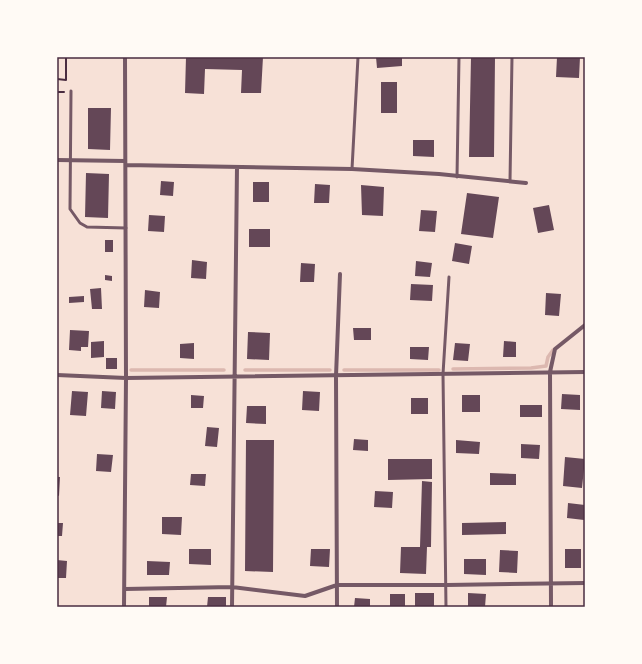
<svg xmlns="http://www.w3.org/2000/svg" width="642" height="664" viewBox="0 0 642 664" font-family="Manrope,sans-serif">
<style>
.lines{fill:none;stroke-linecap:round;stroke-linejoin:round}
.stream{stroke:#dcb8b0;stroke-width:3.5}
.building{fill:#644757}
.path{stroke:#4a2c40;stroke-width:2}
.service{stroke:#755966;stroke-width:3}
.minor{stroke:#755966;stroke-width:4}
.neatline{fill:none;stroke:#4a2c40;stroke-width:1.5}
</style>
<rect width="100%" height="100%" fill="#f7e1d7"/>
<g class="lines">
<path class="stream" d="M453,369L531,368L546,366L548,357L553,350
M131,370H224
M245,370H330
M344,370H439"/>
</g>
<path class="building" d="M186,57H263L261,93H241L242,70L205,69L204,94L185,93Z
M376,57H402V66L377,68Z
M471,57H495L494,157H469Z
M557,57H580L579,78L556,77Z
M381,82H397V113H381Z
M88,108H111L110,150L88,149Z
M413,140H434V157L413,156Z
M86,173L109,174L108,218L85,217Z
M161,181L174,182L173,196L160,195Z
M253,182H269V202H253Z
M315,184L330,185L329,203H314Z
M361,185L384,187L383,216L362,215Z
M467,193L499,197L493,238L461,234Z
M549,205L554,230L538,233L533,208Z
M421,210L437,211L435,232L419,231Z
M149,215L165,216L164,232L148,231Z
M249,229H270V247H249Z
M105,240H113V252H105Z
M455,243L472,246L469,264L452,261Z
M192,260L207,262L206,279L191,278Z
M416,261L432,263L430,277L415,276Z
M301,263L315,264L314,282H300Z
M105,275L112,276V281L105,280Z
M411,284L433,285L432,301L410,300Z
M101,288L102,309H92L90,289Z
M145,290L160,292L159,308L144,307Z
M546,293L561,294L559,316L545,315Z
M84,296V302L69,303V297Z
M353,328H371V340H354Z
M70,330L89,331L88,347H81V351L69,350Z
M248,332L270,333L269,360L247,359Z
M104,341V357L91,358V342Z
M504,341L516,342V357H503Z
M194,343V359L180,358V344Z
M455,343L470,344L468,361L453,360Z
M410,347H429L428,360L410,359Z
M106,358H117V369H106Z
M72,391L88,392L86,416L70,415Z
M102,391L116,392L115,409L101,408Z
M303,391L320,392L319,411L302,410Z
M562,394L580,395V410L561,409Z
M191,395L204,396L203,408H191Z
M462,395H480V412H462Z
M411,398H428V414H411Z
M520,405H542V417H520Z
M247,406H266V424L246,423Z
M207,427L219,428L217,447L205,446Z
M354,439L368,440V451L353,450Z
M246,440H274L273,572L245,571Z
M456,440L480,442L479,454L456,453Z
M521,444L540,445L539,459L521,458Z
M97,454L113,455L111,472L96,471Z
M565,457L585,459L582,488L563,486Z
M388,459H432V479L388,480Z
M490,473L516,474V485H490Z
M191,474H206L205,486L190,485Z
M57,477H60L59,496L57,495Z
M422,481L432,482L431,547H427L426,574L400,573L401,547H420Z
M375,491L393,492L392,508L374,507Z
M568,503L585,505L584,520L567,518Z
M162,517H182L181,535L162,534Z
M506,522V534L462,535V523Z
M57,523H63L62,536H57Z
M189,549H211V565L189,564Z
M311,549H330L329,567L310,566Z
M565,549H581V568H565Z
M500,550L518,551L517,573L499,572Z
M464,559H486V575L464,574Z
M57,560L67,561L66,578H57Z
M147,561L170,562L169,575H147Z
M415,593H434V607H415Z
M468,593L486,594L485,607H468Z
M390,594H405V607H390Z
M149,597H167L166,607H149Z
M208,597H226V607H207Z
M355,598L370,599V607H354Z"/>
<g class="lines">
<path class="path" d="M57,79L66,80V57
M57,92H64"/>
<path class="service" d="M71,91L70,209L80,223L87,227L126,228
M352,169L358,57
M457,177L459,57
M510,181L512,57
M446,607L443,374L449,277"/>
<path class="minor" d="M57,160L125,161
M126,165L352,169L439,174L526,183
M57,375L126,378L585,372
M125,589L232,587L305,596L337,585H447L585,583
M124,607L126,378L125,57
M232,607L237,167
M337,607L336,376L340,274
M551,607L550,372L555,349L585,325"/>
</g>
<rect width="642" height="664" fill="none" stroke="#fffaf5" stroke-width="116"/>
<rect x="58" y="58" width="526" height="548" class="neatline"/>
</svg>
